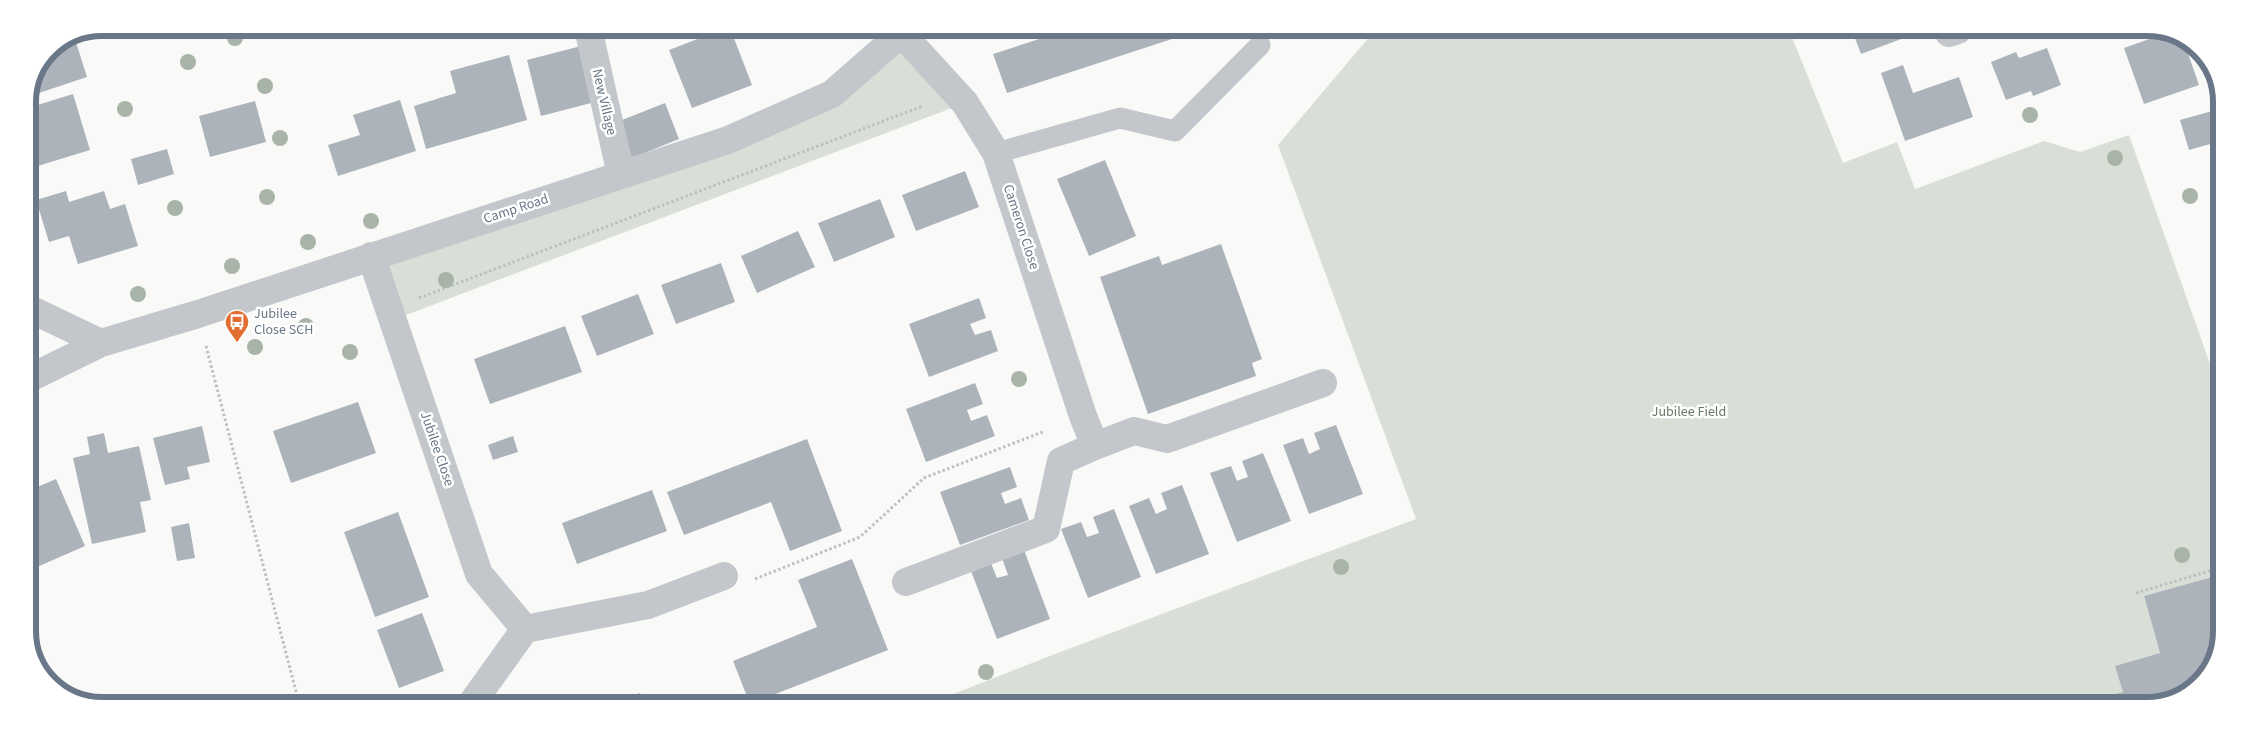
<svg xmlns="http://www.w3.org/2000/svg" width="2249" height="733" viewBox="0 0 2249 733" font-family="'Source Sans 3',sans-serif">
<style>
.green{fill:#d9dfd7}
.building{fill:#acb3ba}
.lines{fill:none;stroke-linecap:round;stroke-linejoin:round}
.path{stroke:#bdc0c3;stroke-width:3;stroke-dasharray:2.5 2.5;stroke-linecap:butt}
.service{stroke:#c3c7cb;stroke-width:21}
.minor{stroke:#c3c7cb;stroke-width:28}
.tree{fill:#a8b4a7}
.labels{text-anchor:middle;dominant-baseline:central;stroke-width:5;stroke-linejoin:round;paint-order:stroke}
.street-label{font-size:14px;fill:#697788;stroke:#fff}
.poi-label{font-size:14px;fill:#697788;stroke:#fff;text-anchor:start}
.park-label{font-size:14px;fill:#667a64;stroke:#fff}
.rim{fill:none;stroke:#697788;stroke-width:6}
</style>
<rect width="100%" height="100%" fill="#f9faf8"/>
<path class="green" d="M1376,29L1789,30L1843,163L1897,142L1915,189L2044,141L2080,152L2129,135L2220,392L2219,575L2144,596L2160,653L2116,666L2123,692L2094,700L2095,705L928,704L1055,654L1416,519L1278,145Z
M901,33L965,103L393,320L371,256L832,94Z"/>
<path class="building" d="M726,28H730L752,85L692,108L669,50Z
M1070,29H1169L1172,39L1007,93L993,54Z
M1852,30H1901L1904,38L1861,54Z
M2169,32L2184,42L2199,85L2144,104L2124,48Z
M75,39L87,77L30,96L50,49Z
M581,46L595,102L541,116L527,60Z
M2047,48L2061,85L2033,96L2031,91L2006,100L1991,62L2016,52L2019,58Z
M2199,52L2206,57L2213,75L2207,77Z
M509,55L527,120L426,149L414,106L456,93L450,71Z
M1903,65L1913,93L1959,77L1973,117L1905,141L1881,73Z
M73,94L90,150L28,169V108Z
M400,100L416,151L338,176L328,145L360,135L353,115Z
M255,101L266,142L210,157L199,116Z
M665,103L679,139L632,158L617,122Z
M2212,111L2221,141L2189,150L2180,120Z
M167,149L174,174L138,185L131,159Z
M1105,160L1136,236L1089,256L1057,179Z
M965,171L979,207L916,231L902,195Z
M66,191L69,202L104,191L110,209L125,204L138,246L78,264L69,236L49,242L36,200Z
M880,199L895,237L834,262L818,223Z
M798,231L815,267L757,293L741,256Z
M1221,244L1262,359L1252,363L1256,376L1148,414L1100,277L1159,256L1162,265Z
M721,263L735,302L676,324L661,285Z
M638,294L654,334L597,356L581,316Z
M979,298L986,318L970,324L975,335L991,330L998,351L929,377L909,324Z
M2220,319V347L2212,322Z
M565,326L582,372L490,404L474,359Z
M975,383L983,404L967,410L971,421L987,415L995,436L926,462L906,409Z
M358,402L376,453L291,483L273,431Z
M1336,425L1363,494L1309,514L1283,445L1303,438L1309,454L1320,449L1314,433Z
M202,426L210,462L187,467L190,479L165,485L153,438Z
M104,433L108,453L139,446L151,500L140,502L146,532L92,544L73,458L90,454L87,437Z
M513,436L518,452L493,460L488,445Z
M807,439L842,531L790,551L771,502L684,535L667,492Z
M1263,453L1291,521L1237,542L1210,473L1231,466L1237,481L1242,479L1248,477L1242,461Z
M1010,467L1017,487L1001,493L1005,504L1021,498L1029,520L960,545L940,492Z
M56,479L85,546L37,567L28,546V491Z
M1182,485L1209,554L1156,574L1129,506L1149,498L1156,514L1167,509L1161,493Z
M652,490L667,531L577,564L562,523Z
M1114,509L1141,577L1088,598L1061,529L1081,522L1087,537L1099,533L1093,517Z
M398,512L429,597L375,617L344,532Z
M189,523L195,558L177,561L171,527Z
M1024,550L1050,619L997,639L971,571L991,563L997,578L1008,575L1002,558Z
M852,559L888,650L750,704L733,661L817,627L798,580Z
M2219,575V650L2192,690L2147,705H2095L2094,700L2123,692L2115,666L2160,653L2144,596Z
M422,613L444,671L399,688L377,630Z
M640,693L644,704H613V703Z"/>
<g class="lines">
<path class="path" d="M419,298L923,106
M206,346L299,703
M755,579L860,537L924,478L1045,431
M2136,593L2219,568"/>
<path class="service" d="M996,153L1120,118L1175,131L1260,45"/>
<path class="minor" d="M588,28L621,175
M1948,30L1949,33L1958,30
M901,33L965,103L996,153L1083,416L1095,446L1134,431L1167,439L1323,383
M371,256L479,574L525,629
M28,308L101,343
M28,379L101,343L198,314L728,140L832,94L906,29
M906,582L1046,529L1061,461L1095,446
M472,703L525,629L648,605L724,576"/>
</g>
<g class="tree">
<circle cx="235" cy="38" r="8"/>
<circle cx="188" cy="62" r="8"/>
<circle cx="265" cy="86" r="8"/>
<circle cx="125" cy="109" r="8"/>
<circle cx="2030" cy="115" r="8"/>
<circle cx="280" cy="138" r="8"/>
<circle cx="2115" cy="158" r="8"/>
<circle cx="2190" cy="196" r="8"/>
<circle cx="267" cy="197" r="8"/>
<circle cx="175" cy="208" r="8"/>
<circle cx="371" cy="221" r="8"/>
<circle cx="308" cy="242" r="8"/>
<circle cx="232" cy="266" r="8"/>
<circle cx="446" cy="280" r="8"/>
<circle cx="138" cy="294" r="8"/>
<circle cx="306" cy="326" r="8"/>
<circle cx="255" cy="347" r="8"/>
<circle cx="350" cy="352" r="8"/>
<circle cx="1019" cy="379" r="8"/>
<circle cx="2182" cy="555" r="8"/>
<circle cx="1341" cy="567" r="8"/>
<circle cx="986" cy="672" r="8"/>
</g>
<defs>
<symbol id="bus-pin" viewBox="-11 -11 22 30"><path d="M0 17L-7.5 6A9.5 9.5 0 1 1 7.5 6Z" fill="#e16e30" stroke="#fff"/><path d="M-5-6H5V4H4V6H2V4H-2V6H-4V4H-5ZM-3.5-4V0h7V-4ZM-3.5 1.2v1.5H-2V1.2ZM2 1.2v1.5H3.5V1.2Z" fill="#fff"/></symbol>
</defs>
<g fill-rule="evenodd">
<use href="#bus-pin" x="223" y="308" width="28" height="38"/>
</g>
<g class="labels">
<g class="street-label">
<text transform="translate(604 102) rotate(77)">New Village</text>
<text transform="translate(516 209) rotate(-18)">Camp Road</text>
<text transform="translate(1021 227) rotate(72)">Cameron Close</text>
<text transform="translate(437 449) rotate(71)">Jubilee Close</text>
</g>
<g class="poi-label">
<text x="254" y="314">Jubilee<tspan x="254" dy="16">Close SCH</tspan></text>
</g>
<g class="park-label">
<text x="1689" y="412">Jubilee Field</text>
</g>
</g>
<path d="M0 0H2249V733H0ZM102 36H2147A66 66 0 0 1 2213 102V631A66 66 0 0 1 2147 697H102A66 66 0 0 1 36 631V102A66 66 0 0 1 102 36Z" fill="#fff" fill-rule="evenodd"/>
<path class="rim" d="M102 36H2147A66 66 0 0 1 2213 102V631A66 66 0 0 1 2147 697H102A66 66 0 0 1 36 631V102A66 66 0 0 1 102 36Z"/>
</svg>
